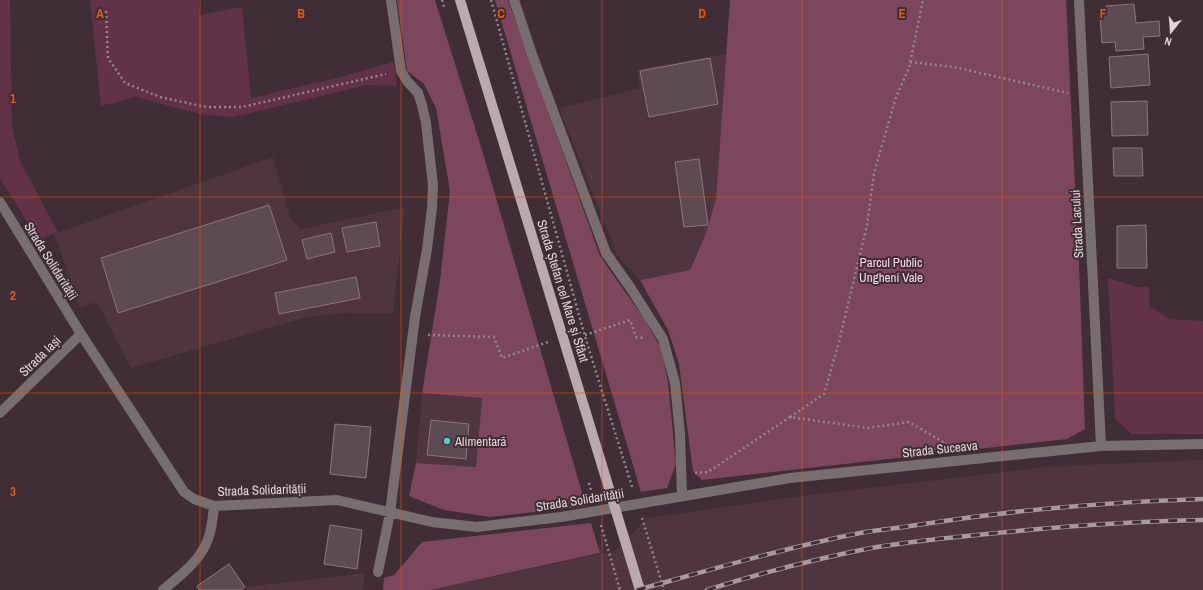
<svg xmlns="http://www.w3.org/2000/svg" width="1203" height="590" viewBox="0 0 1203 590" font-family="'Archivo Narrow',sans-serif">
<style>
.built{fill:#4e353f}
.green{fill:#623247}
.forest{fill:#7c465d}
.building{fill:#5e4a52;stroke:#8d767f}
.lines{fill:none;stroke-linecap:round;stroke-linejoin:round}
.path{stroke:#96878d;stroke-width:2.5;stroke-dasharray:2 3;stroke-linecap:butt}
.minor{stroke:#786e72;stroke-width:10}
.major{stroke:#bca8af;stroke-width:10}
.rail-casing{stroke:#a7999e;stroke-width:4.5}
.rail{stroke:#402d35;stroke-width:3;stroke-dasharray:9;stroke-linecap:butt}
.grid{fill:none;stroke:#e8590c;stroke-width:1;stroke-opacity:0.55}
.poi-dot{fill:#52cbd7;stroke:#402d35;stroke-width:1.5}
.labels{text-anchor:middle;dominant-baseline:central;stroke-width:4;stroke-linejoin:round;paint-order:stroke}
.street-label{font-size:13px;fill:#e0d4d8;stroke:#402d35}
.park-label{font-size:13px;fill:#fdd8e6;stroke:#402d35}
.poi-label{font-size:13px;fill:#e0d4d8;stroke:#402d35;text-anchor:start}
.grid-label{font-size:13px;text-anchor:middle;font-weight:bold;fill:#e8590c;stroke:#402d35;stroke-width:4;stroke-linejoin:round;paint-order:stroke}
</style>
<rect width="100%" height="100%" fill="#402d35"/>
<path class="built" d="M726,54L716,199L706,233L690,270L640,280L617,255L559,108L640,88L637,69Z
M273,157L290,217L301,229L405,207L393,314L343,313L307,317L131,368L97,302L80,308L65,270L67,269L54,234Z
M422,393L482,398L476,468L416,463Z
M1203,460V590H430L614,551L648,518L801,496L1054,466Z
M365,573L363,590H247L245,587Z"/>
<path class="green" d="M0,0H10L12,126L20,161L58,232L39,240L0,179Z
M90,0H198L200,15L242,7L251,98L337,78L394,62L397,86L368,85L233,117L204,115L136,97L101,106Z
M1108,278L1137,287H1149V306L1170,319L1203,321V434H1131L1115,419Z"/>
<path class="forest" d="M397,0H435L482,150L586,506L490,517L444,510L409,496L416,463L476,467L482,398L422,393L440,281L450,191L436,108L424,84L407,71Z
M495,0H508L600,256L645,320L661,348L668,382L676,464L667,488L641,492Z
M730,0H1066L1080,289L1085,429L1067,439L702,480L693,471L679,364L668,330L640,280L690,270L706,233L716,199Z
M591,523L600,553L430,590H383L384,578L394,575L422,542Z"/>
<path class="building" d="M1134,4L1136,23L1159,21L1160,36L1143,37L1144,49L1116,51L1115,42L1102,43L1100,15H1107L1106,6Z
M1148,54L1150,85L1111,88L1109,57Z
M710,58L718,104L649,117L640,71Z
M1147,101L1148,135L1112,136L1111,102Z
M1113,148H1142L1143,176H1114Z
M699,159L708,225L684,227L675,162Z
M269,205L287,260L118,313L101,258Z
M376,222L380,246L347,252L342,228Z
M1146,225L1147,268H1117V226Z
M331,233L335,252L307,259L302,240Z
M356,277L360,298L279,314L275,293Z
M431,420L469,424L466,459L427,455Z
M335,424L371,427L366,478L330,474Z
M330,525L362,530L357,569L324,564Z
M229,564L245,587L240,590H199L197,586Z"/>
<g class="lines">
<path class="path" d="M442,0L444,7
M491,0L586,340L633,490
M106,11L108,58L125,83L160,97L206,107H242L386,74
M910,62L954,67L1068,93
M428,335L494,337L502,358L548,342
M585,335L630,320L636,337L645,338
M790,417L824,394L839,342L867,225L874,173L896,97L909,68L923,0
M695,473L708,472L790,417L868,428L909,422L940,440L948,446
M589,483L593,497
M642,518L664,590
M601,525L620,590"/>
<path class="minor" d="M514,0L533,57L606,253L630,287L663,339L675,383L680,434L682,496
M1079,0L1101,446
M0,202L81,334L184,492L194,499L214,506L337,500L432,522L477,527L561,517L790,478L1101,446L1203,444
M0,413L81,334
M378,572L390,513L415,317L427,249L432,208L433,185L426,123L422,105L418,93L407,81L401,71L391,0
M163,590C180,576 201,560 208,539C212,529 213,517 214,506"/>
<path class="major" d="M460,0L640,590"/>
<defs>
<path id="rail" d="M637,590C710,570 784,548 860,533C878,530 898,528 917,525C1012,510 1107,502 1203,499
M707,590C761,573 815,559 871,548C913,541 955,537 997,533C1066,526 1134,521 1203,520"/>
</defs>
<use href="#rail" class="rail-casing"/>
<use href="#rail" class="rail"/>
</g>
<path class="grid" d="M200,0V590M401,0V590M602,0V590M802,0V590M1002,0V590M0,197H1203M0,393H1203"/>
<circle class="poi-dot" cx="447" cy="441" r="4"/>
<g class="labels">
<g class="street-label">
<text transform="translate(1077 224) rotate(-93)">Strada Lacului</text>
<text transform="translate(51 261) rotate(58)">Strada Solidarității</text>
<text transform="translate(563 291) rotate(73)">Strada Ștefan cel Mare și Sfânt</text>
<text transform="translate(40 356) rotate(-44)">Strada Iași</text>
<text transform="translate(940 449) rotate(-6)">Strada Suceava</text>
<text transform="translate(262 490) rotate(-2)">Strada Solidarității</text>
<text transform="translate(580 500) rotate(-9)">Strada Solidarității</text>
</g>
<g class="park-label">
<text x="891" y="262">Parcul Public<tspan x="891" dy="15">Ungheni Vale</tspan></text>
</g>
<g class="poi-label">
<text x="455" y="441">Alimentară</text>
</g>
</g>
<g class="grid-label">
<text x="100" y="18">A</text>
<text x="301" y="18">B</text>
<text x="501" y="18">C</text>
<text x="702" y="18">D</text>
<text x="902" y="18">E</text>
<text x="1103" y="18">F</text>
<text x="13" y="103">1</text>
<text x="13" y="300">2</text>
<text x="13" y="496">3</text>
</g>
<g transform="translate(1171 32) rotate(197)" stroke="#402d35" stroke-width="3" paint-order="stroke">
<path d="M0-3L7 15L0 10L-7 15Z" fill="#e0d4d8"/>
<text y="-6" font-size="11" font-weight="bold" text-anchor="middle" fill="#e0d4d8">N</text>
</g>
</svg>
